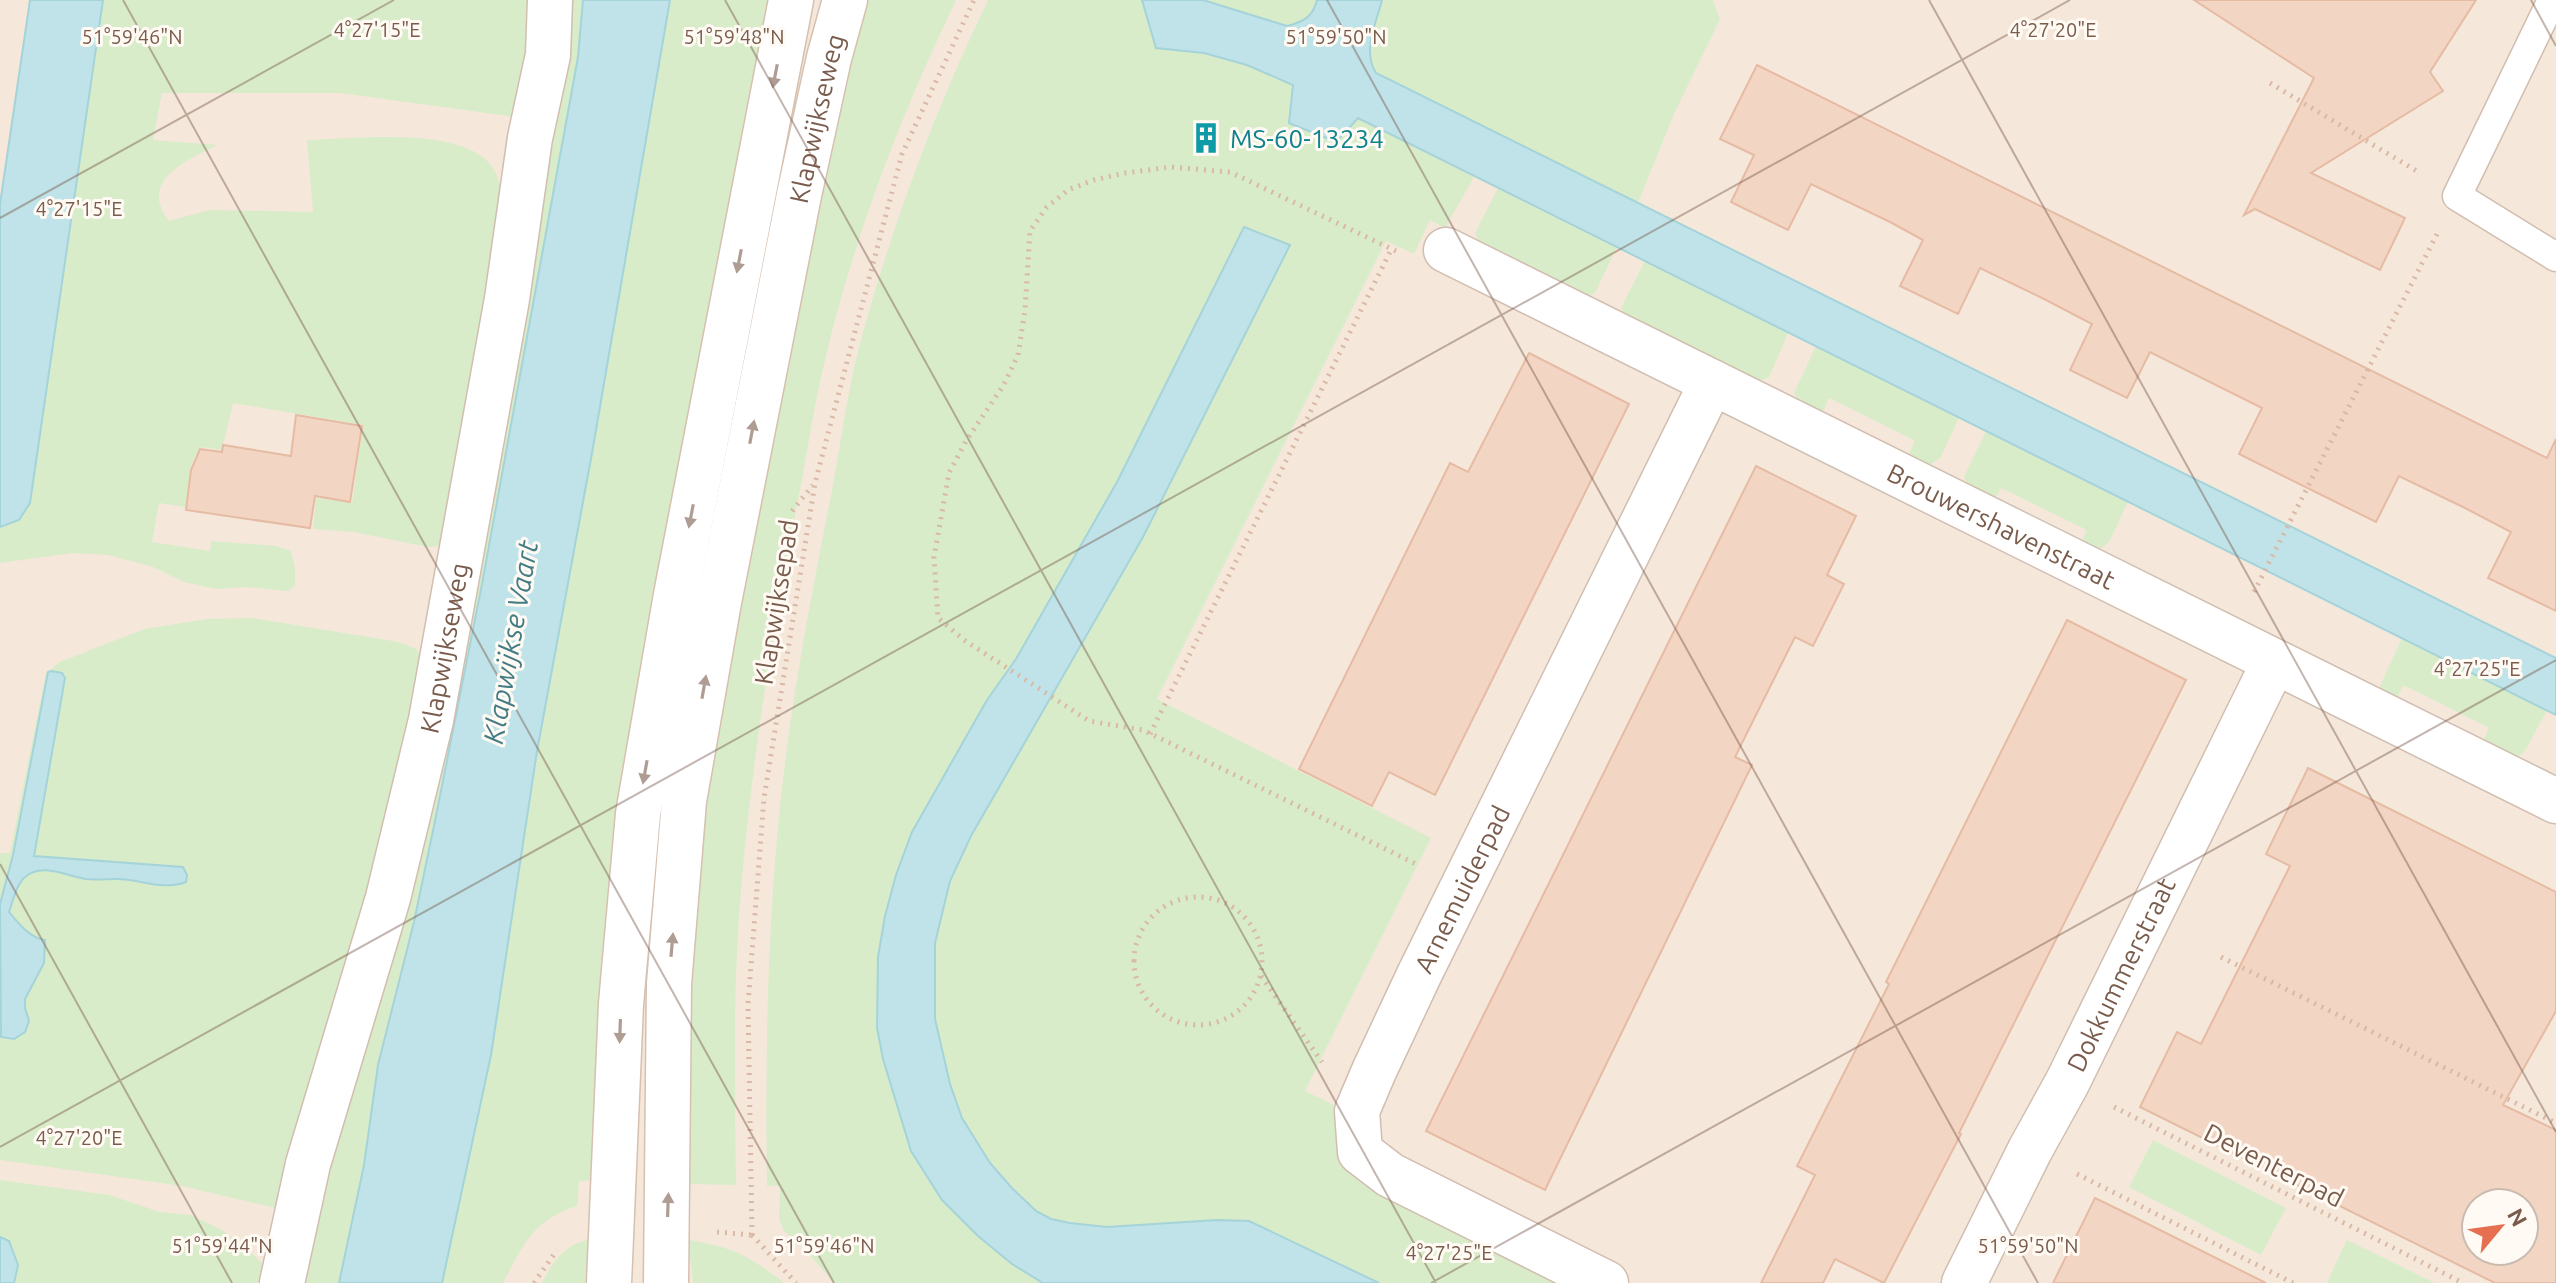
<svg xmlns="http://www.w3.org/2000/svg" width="2556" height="1283" viewBox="0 0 2556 1283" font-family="Ubuntu,sans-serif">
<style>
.residential{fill:#f5e8da;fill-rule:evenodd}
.green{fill:#d8ecc9}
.water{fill:#bfe3e8;stroke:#a5d3da;stroke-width:2}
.building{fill:#f3d5c3;stroke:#e6bba3;stroke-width:2;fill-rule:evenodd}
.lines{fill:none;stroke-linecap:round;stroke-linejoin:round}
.service-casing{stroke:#d1beb0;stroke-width:31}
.minor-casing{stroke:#d1beb0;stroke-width:47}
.secondary-casing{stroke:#d6c0b0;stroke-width:47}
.path{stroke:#d9b8a5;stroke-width:5;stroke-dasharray:2 6;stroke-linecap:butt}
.service{stroke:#fff;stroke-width:28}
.minor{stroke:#fff;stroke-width:44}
.secondary{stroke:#fff;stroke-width:44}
.oneway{fill:#af9d94}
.ticks{fill:none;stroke:#7a5c4d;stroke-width:2;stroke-opacity:0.45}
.labels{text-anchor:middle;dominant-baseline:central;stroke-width:6;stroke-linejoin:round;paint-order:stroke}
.street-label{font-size:26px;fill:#7a5c4d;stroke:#fffaf3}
.culture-label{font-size:26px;fill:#0d838f;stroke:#fffaf3;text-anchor:start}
.water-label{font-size:28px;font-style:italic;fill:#437c86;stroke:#fffaf3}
.ticks-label{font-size:20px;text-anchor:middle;fill:#7a5c4d;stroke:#fffaf3;stroke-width:6;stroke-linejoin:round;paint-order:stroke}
</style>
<rect width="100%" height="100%" fill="#fdf6ec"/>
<path class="residential" d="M0,0H2556V1283H0ZM2476,1203H2524V1251H2476Z"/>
<path class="green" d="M103,0H535L516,117L340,93H162L153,140L217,145C188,160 137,180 169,221L209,210L313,212L307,140C354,139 458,126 490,164C500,176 501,191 503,205L447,541L438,546L428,547L354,532L313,529L316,498L352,503L363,425L233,403L222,450L202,447C186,466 187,484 192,508L159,503L152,542L210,551L211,541L276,546L291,551L295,569V586L288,591L246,587L216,589L184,582L153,567L108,555L72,553L0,563V527L8,525L30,503Z
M563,0H583L578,57L482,584L436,816L414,922L378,1065L364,1165L339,1283H302Z
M670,0H771L596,1180L579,1181L577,1206C534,1219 523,1245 503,1283H442L491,1055L537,751L592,453Z
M865,0H956C899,119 851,244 822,373C812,417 806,461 797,505C771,640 749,778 739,916C733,1005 735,1095 736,1185L687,1184L689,893L796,292Z
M988,0H1142L1156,48L1204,53L1247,65L1294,86L1474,177L1445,228L1430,220L1414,254L1386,241L1157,699L1431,838L1305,1091L1344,1110L1347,1143L1567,1283H1379L1249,1221L1217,1220L1107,1227L1051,1219L1036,1211L990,1163L962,1118L950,1085L935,1019V943L950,881L971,836L1143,537L1290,246L1244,227L1117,482L1016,659L987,700L912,832L896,875L885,916L878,957L877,1028L883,1059L911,1151L942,1200L978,1236L1012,1264L1043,1283H834L802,1246L784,1231L779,1219L780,1186H767C765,1065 767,946 778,826C788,719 808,611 829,506C839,456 845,405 857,355C889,233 933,114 988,0Z
M1203,0H1317C1313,17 1303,22 1287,26Z
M1382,0H1713L1720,19L1674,114L1638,203L1376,72C1362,51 1376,24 1382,0Z
M1498,188L1617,247L1595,293L1587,296L1480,244L1475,233Z
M1645,261L1788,333L1769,377L1760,381L1626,317L1621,308Z
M1816,346L1959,418L1940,458L1930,465L1908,456L1915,441L1829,398L1822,413L1799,401L1794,393Z
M1986,431L2128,502L2109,542L2099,550L2080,545L2087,530L2001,488L1993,502L1968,485L1964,477Z
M252,618L399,642L416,649L421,656L422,700L279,1209L182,1186L0,1160V973L9,912L0,900V853H10L46,673L60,662L144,629L207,619Z
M2402,638L2547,710L2525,751L2515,759L2482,743L2489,728L2403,685L2397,699L2384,694L2380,686Z
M2153,1140L2286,1208L2261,1255L2129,1187Z
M0,1180L109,1195L160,1212L191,1215L222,1230L245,1247L263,1264L258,1283H14L18,1265L13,1256L12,1247L0,1237Z
M594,1239L588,1283H542C553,1260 567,1242 594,1239Z
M688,1240C733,1247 748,1255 784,1283H693Z
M2347,1240L2435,1283H2330L2327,1282Z"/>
<path class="water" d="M30,0H103L30,503L19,520L0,527V204Z
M583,0H670L592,453L537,751L491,1055L442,1283H339L364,1165L378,1065L414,922L436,816L482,584L578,57Z
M1142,0H1203L1287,26C1303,22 1313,17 1317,0H1382C1376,24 1362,51 1376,73L2556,658V715L1358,118L1336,142L1289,123L1293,85L1247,65L1204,53L1156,48Z
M1244,227L1290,245L1143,537L971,836L950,881L935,943V1019L950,1084L962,1118L990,1163L1012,1188L1036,1211L1051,1219L1070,1223L1107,1227L1217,1220L1249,1221L1379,1283H1043L1012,1264L978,1236L942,1200L911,1151L883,1059L877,1028L878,957L885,916L896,875L912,832L987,700L1016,659L1117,482Z
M51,671L62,673L65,678L34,856L183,867L187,875L186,882C163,891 140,879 117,879C107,879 96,880 86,879C66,876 42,862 25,877C16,885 13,901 9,912C18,923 30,938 45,940L44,963L25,999V1008L29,1021L25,1032L14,1039L1,1037L0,904L13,855L48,672Z
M0,1237L9,1241L18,1265L14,1283H0Z"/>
<path class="building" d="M2194,0H2476L2430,72L2443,91L2311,173L2405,218L2380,270L2255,209L2244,215L2314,78Z
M1757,65L2547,458L2556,439V611L2488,578L2511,532L2465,508L2399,476L2376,522L2239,454L2262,408L2150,352L2127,398L2070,370L2092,324L2046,300L1980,268L1958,314L1900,286L1923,240L1890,222L1811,184L1788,230L1731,202L1754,155L1720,139Z
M1529,353L1629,404L1435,795L1389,772L1372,806L1299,769L1450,463L1468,472Z
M296,415L362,426L350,502L315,496L310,528L186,510L191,470L200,449L222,452L223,445L291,456Z
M1756,466L1856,516L1827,575L1844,584L1813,646L1795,637L1735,757L1752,765L1545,1190L1426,1131Z
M2067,620L2186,680L1959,1133L1961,1134L1884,1283L1835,1259L1823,1283H1761L1815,1175L1797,1166L1889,984L1886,982Z
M2308,768L2556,892V1011L2503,1105L2556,1130V1283H2495L2140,1107L2177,1032L2201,1044L2290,866L2266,854ZM2476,1203H2524V1251H2476Z
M2095,1198L2136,1218L2266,1283H2053Z"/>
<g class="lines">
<defs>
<path id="service" d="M2552,0L2457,196L2556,257"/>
<g id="minor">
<path id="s1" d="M1446,250L2556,801"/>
<path id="s2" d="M282,1283L308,1164L388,898L431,720L507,299L530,138L548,55L550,0"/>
<path id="s3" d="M1606,1283L1390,1175L1360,1152L1357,1111L1374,1071L1419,975L1712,382"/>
<path id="s4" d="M1964,1283L2030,1150L2067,1083L2274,662"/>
</g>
<g id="secondary">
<path d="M609,1283L621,1004L638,814L676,595L791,0"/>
<path id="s5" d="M666,1283L669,984L684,801L719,602L799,195L829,58L845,0"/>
</g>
</defs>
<use href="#service" class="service-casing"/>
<use href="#minor" class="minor-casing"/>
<use href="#secondary" class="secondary-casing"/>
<path class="path" d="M2270,83L2420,173
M1396,251L1230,172L1171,167L1124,173L1094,180L1068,190L1046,208L1030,231L1025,310L1018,355L1003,386L966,441L949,473L934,557L938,618L964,640L1083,717L1089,721L1143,730L1418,865
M792,511L813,485
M2254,592L2437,234
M1150,734L1392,248
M1134 961a64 64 0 1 1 128 0a64 64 0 1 1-128 0Z
M2221,957L2556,1123
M1261,976L1322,1062
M2114,1107L2463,1283
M2077,1174L2293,1283
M717,1232L752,1235
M752,1235L748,1004L764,798L815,483L902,154L974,0
M752,1235L796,1283
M534,1283L557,1250"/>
<use href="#service" class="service"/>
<use href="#minor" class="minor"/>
<use href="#secondary" class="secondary"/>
</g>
<defs><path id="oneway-solid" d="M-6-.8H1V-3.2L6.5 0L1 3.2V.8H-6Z" transform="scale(2)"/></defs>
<g class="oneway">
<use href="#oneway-solid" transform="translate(775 76) rotate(101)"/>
<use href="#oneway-solid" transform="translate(739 261) rotate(101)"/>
<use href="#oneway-solid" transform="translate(752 432) rotate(-79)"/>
<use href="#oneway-solid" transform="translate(691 516) rotate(101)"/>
<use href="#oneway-solid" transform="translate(704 687) rotate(-80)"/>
<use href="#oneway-solid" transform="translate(645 772) rotate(100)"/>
<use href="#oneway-solid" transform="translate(672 945) rotate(-85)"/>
<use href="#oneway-solid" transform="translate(620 1031) rotate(92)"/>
<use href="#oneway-solid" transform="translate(668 1205) rotate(-88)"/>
</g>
<path class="ticks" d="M123,0L834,1283M725,0L1436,1283M1327,0L2038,1283M1929,0L2556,1132M2531,0L2556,46M0,218L394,0M0,864L232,1283M0,1147L2070,0M1431,1283L2556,660"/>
<defs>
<symbol id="building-bare" viewBox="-9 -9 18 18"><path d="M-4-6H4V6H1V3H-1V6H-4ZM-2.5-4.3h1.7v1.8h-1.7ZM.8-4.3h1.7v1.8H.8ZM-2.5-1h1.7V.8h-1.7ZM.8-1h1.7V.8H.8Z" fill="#0f9aa8" stroke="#fffaf3" stroke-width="2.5" paint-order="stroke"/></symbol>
</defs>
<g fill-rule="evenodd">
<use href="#building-bare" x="1184" y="116" width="44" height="44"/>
</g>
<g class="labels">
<g class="street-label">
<text stroke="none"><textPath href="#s5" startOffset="1178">Klapwijkseweg</textPath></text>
<text stroke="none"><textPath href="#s1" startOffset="620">Brouwershavenstraat</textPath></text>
<text transform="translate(776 602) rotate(-81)">Klapwijksepad</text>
<text stroke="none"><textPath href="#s2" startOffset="656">Klapwijkseweg</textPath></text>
<text stroke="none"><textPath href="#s3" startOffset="566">Arnemuiderpad</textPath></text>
<text stroke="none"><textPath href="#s4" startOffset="346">Dokkummerstraat</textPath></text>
<text transform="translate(2274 1165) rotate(27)">Deventerpad</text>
</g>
<g class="culture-label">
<text x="1230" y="138">MS-60-13234</text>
</g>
<g class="water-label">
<text transform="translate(510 642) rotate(-80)">Klapwijkse Vaart</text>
</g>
</g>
<g class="ticks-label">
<text x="377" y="37">4°27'15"E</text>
<text x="2053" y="37">4°27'20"E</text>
<text x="132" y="44">51°59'46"N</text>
<text x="734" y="44">51°59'48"N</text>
<text x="1336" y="44">51°59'50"N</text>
<text x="79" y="216">4°27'15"E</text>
<text x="2477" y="676">4°27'25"E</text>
<text x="79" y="1145">4°27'20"E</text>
<text x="222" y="1253">51°59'44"N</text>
<text x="824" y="1253">51°59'46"N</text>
<text x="2028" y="1253">51°59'50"N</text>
<text x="1449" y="1260">4°27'25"E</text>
</g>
<g transform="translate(2500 1227) rotate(61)"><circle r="38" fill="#fffaf3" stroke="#cabbb1" stroke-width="2"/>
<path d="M0-6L14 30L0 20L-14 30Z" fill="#e76f51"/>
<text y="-12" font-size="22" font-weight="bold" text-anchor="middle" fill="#7a5c4d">N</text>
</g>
</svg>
